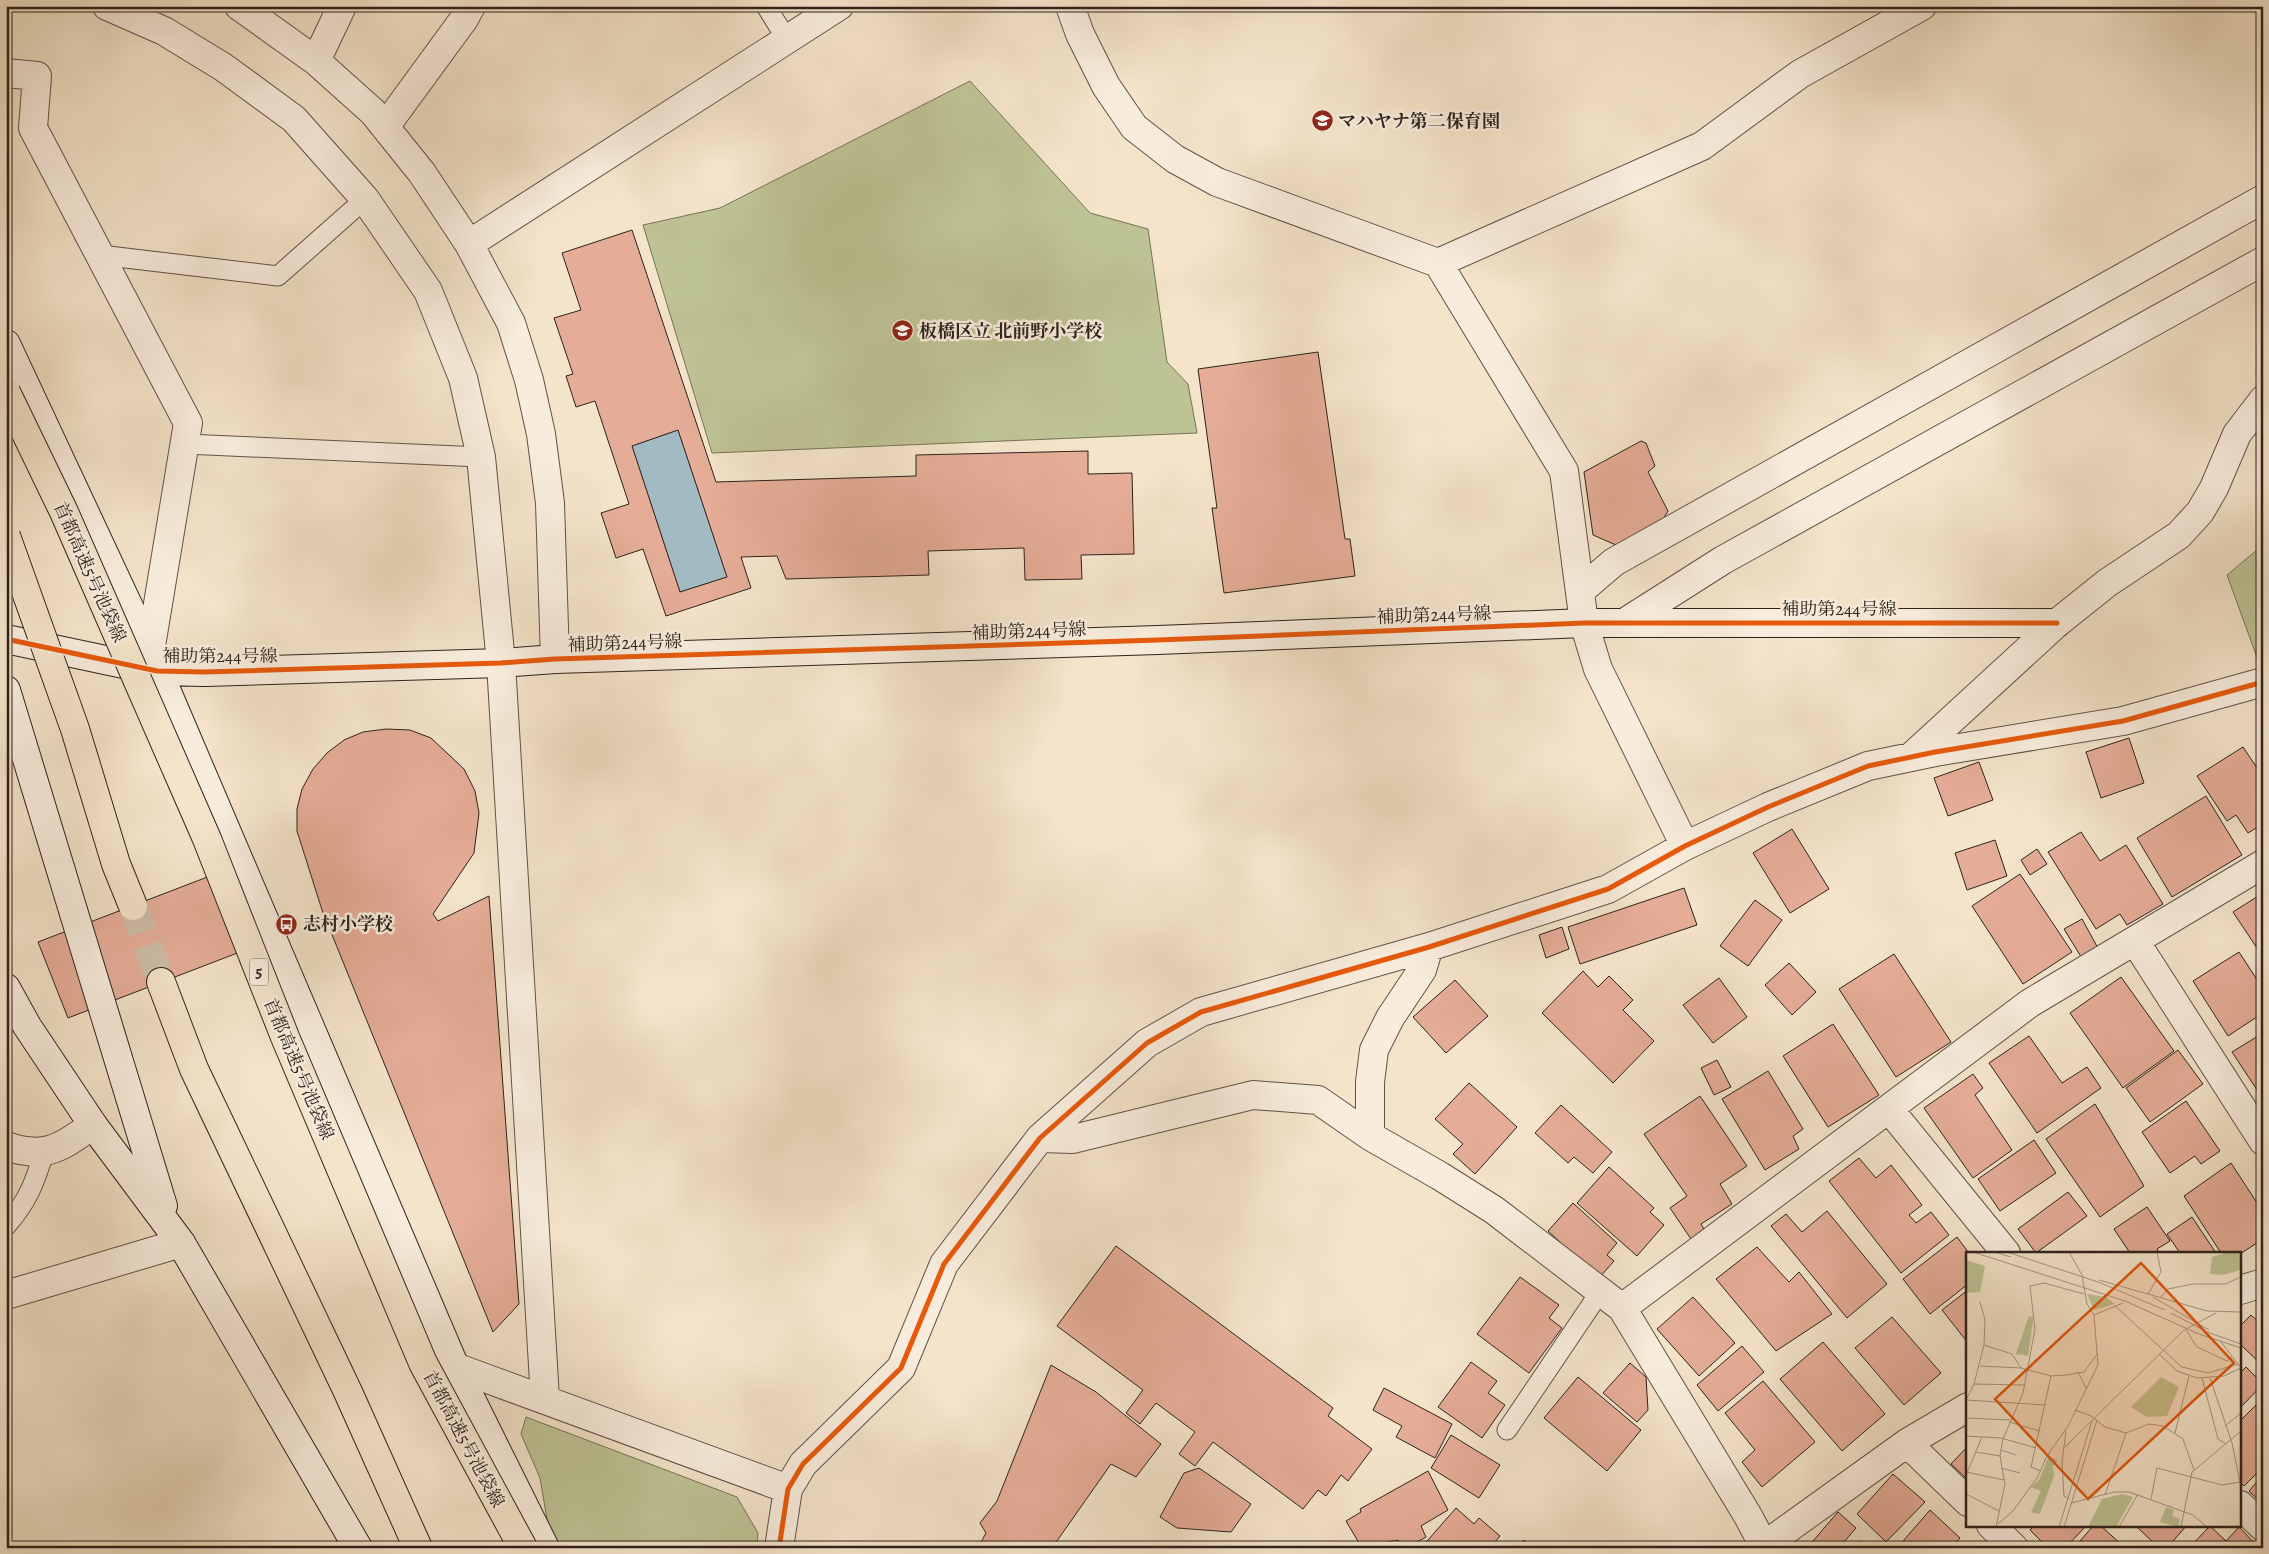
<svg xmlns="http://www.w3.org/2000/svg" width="2269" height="1554" viewBox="0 0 2269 1554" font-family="Alegreya,'Noto Serif JP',serif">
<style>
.green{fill:#bec395;stroke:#767358}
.water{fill:#a2bbc2;stroke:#737e80}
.building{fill:#e5ac97;stroke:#2d231c;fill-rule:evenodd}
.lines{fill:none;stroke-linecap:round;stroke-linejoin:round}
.highway-tunnel{stroke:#ccbda7;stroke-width:28;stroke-dasharray:28 14;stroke-linecap:butt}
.lane-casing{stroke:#5f5348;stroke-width:21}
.street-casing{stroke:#5f5348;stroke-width:30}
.secondary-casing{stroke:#2d231c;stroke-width:30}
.highway-casing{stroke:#2d231c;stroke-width:30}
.lane{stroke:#f8eddd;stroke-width:19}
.street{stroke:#f8eddd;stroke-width:28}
.secondary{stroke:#f8eddd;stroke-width:28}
.highway{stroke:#f4e4ca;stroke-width:28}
.highway-bridge-casing{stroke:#2d231c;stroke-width:30;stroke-linecap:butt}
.highway-bridge{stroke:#f4e4ca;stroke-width:28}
.cycleway-casing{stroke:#f8eddd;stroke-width:8}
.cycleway{stroke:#e8590c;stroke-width:5}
.labels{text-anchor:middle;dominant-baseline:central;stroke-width:5;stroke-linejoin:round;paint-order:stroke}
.shield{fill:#f8eddd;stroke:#6a6056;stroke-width:1}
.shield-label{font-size:16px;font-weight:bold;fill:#2d231c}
.poi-label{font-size:18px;font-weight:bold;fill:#2d231c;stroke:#f8eddd;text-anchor:start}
.street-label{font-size:18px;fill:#2d231c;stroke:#f8eddd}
.inset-road{fill:none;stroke:#a49784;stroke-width:1}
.view{fill:#df560d;fill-opacity:0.15;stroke:#df560d;stroke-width:2.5}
.inset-edge{fill:none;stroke:#2d231c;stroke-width:2.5}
</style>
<rect width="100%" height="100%" fill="#f4e4ca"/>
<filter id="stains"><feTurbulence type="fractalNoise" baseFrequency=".004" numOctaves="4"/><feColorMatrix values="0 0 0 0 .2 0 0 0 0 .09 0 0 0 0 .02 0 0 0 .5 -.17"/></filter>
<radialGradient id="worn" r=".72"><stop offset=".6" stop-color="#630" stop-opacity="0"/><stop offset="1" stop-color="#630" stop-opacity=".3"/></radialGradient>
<path class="green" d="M970,81L1090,213L1148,229L1167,362L1188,384L1197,433L712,453L643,225L720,208Z
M2263,545V661L2259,663L2227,575Z
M526,1417L737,1497L758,1533L757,1548H554L551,1543L540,1478L521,1434Z"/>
<path class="water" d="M678,430L727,577L680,592L632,446Z"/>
<path class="building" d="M632,230L716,482L916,476V455L1088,451V474L1132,473L1134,554L1081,555L1082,579L1025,580L1024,548L928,551L929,575L786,579L777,556L741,557L751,588L666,616L643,549L616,558L601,513L629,504L595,401L576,407L566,376L573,374L554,318L581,310L562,253ZM678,430L727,577L680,592L632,446Z
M1318,352L1345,539H1350L1355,576L1224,593L1212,508H1217L1198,369Z
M1641,441L1646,443L1655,466L1648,472L1668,511L1662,521L1616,545L1593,535L1584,472Z
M386,729L410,730L431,738L464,769L475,791L479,813L474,853L433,914L438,921L489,896L519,1304L493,1332L322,910L297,831V809L302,789L313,769L327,753L344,740L363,732Z
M2129,738L2144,783L2101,798L2086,752Z
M2243,747L2263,777V827L2261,825L2248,833L2236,815L2227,821L2197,776Z
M1979,762L1993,800L1948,816L1934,778Z
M2206,796L2242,855L2172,897L2137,838Z
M1792,829L1829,889L1790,913L1753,853Z
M2081,832L2100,861L2126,845L2163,904L2127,925L2120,914L2096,929L2048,852Z
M1995,840L2007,876L1967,890L1955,853Z
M2037,849L2047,864L2030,875L2021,860Z
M2020,874L2072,952L2023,984L1972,906Z
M210,876L240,952L68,1018L38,942Z
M1684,888L1697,925L1580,964L1568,927Z
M2263,893V957L2233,912Z
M1755,900L1782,920L1748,966L1720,946Z
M2082,919L2099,950L2083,960L2064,929Z
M1562,927L1569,949L1546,958L1539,935Z
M2239,952L2263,989V1013L2228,1036L2193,981Z
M1894,954L1951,1042L1896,1077L1839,989Z
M1789,963L1816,992L1792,1015L1765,985Z
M1583,971L1598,987L1609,976L1633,1000L1623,1010L1654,1041L1613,1083L1542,1013Z
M2121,977L2174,1051L2123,1088L2070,1013Z
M1719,978L1747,1017L1713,1043L1683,1005Z
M1455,980L1488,1016L1446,1053L1413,1017Z
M1833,1024L1879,1095L1828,1127L1783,1056Z
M2263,1033V1099L2232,1052Z
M2029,1036L2062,1083L2087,1067L2101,1088L2037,1133L1989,1063Z
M2178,1050L2203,1084L2150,1122L2126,1088Z
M1717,1060L1731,1087L1714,1095L1701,1068Z
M1768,1071L1803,1129L1793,1136L1799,1149L1765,1170L1722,1099Z
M1973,1074L1983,1088L1975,1095L2012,1150L1973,1178L1924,1108Z
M1469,1083L1517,1127L1475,1174L1453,1154L1463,1144L1435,1119Z
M1700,1096L1747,1166L1720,1184L1732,1204L1701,1224L1706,1233L1693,1242L1670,1208L1687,1196L1644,1134Z
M2186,1101L2220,1151L2201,1164L2195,1156L2170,1173L2142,1132Z
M2095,1104L2144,1186L2100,1217L2046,1139Z
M1561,1105L1612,1152L1593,1173L1574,1157L1568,1163L1535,1133Z
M2034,1140L2056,1173L2000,1211L1978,1179Z
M1859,1158L1876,1178L1891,1165L1922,1205L1909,1215L1916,1223L1931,1212L1949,1235L1901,1273L1829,1181Z
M2231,1163L2263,1212V1239L2240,1254L2221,1253L2184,1196Z
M1609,1167L1654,1208L1650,1212L1664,1225L1637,1256L1577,1203Z
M2068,1192L2087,1216L2036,1253L2018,1229Z
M1573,1203L1617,1243L1607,1255L1614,1261L1599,1278L1548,1231Z
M2147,1207L2170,1241L2157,1249L2159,1253H2130L2114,1229Z
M1827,1211L1887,1284L1847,1318L1771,1226L1786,1214L1802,1232Z
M2192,1217L2216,1253H2180L2167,1234Z
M1957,1237L1969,1253L1968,1284L1930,1314L1903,1279Z
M1116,1246L1333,1408L1328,1416L1372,1449L1348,1481L1341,1475L1326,1496L1318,1490L1303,1509L1213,1442L1195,1466L1179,1454L1195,1432L1156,1403L1140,1424L1126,1413L1143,1390L1057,1326Z
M1757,1247L1789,1282L1799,1272L1832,1314L1776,1351L1716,1279Z
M1520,1277L1559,1305L1549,1318L1562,1328L1529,1373L1477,1334Z
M1968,1290V1343L1942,1310Z
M1693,1297L1735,1343L1699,1376L1657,1329Z
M2251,1315L2263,1326V1366L2240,1344V1326Z
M1892,1317L1941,1373L1904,1405L1855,1348Z
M1823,1342L1885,1414L1842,1451L1780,1379Z
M1742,1346L1764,1372L1718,1411L1697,1385Z
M1471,1362L1497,1381L1488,1393L1505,1405L1482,1438L1438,1407Z
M1630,1363L1646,1377L1648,1410L1637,1422L1603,1393Z
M1051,1365L1096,1392L1161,1444L1136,1477L1111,1464L1052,1548H985L980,1544L986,1533L980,1523L997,1501Z
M2246,1367L2263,1384L2240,1408V1373Z
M1578,1377L1641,1430L1607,1471L1544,1418Z
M1763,1381L1815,1442L1762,1487L1742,1462L1755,1450L1725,1413Z
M1384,1388L1452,1424L1435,1458L1396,1437L1402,1426L1373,1410Z
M2263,1398V1467L2244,1486L2240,1482V1421Z
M1451,1435L1500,1465L1479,1498L1431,1468Z
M1968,1446V1480L1951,1464Z
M1199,1468L1251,1504L1231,1532L1177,1528L1160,1517L1184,1473Z
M1428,1471L1448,1510L1421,1526L1426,1537L1407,1548H1403L1398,1540L1362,1548L1346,1521L1361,1512L1360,1509Z
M1893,1474L1925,1502L1886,1542L1857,1514Z
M2263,1475V1504L2249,1491Z
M1456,1508L1474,1524L1479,1518L1500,1536L1490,1548H1421Z
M1930,1510L1960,1538L1951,1548H1897Z
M1838,1512L1856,1528L1839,1548H1807Z
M2035,1525H2087L2065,1548H2048L2030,1530Z
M2094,1525H2100L2125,1548H2074Z
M2135,1525H2187L2167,1548H2159Z
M2210,1526L2226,1541L2239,1527L2259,1548H2189Z
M1524,1540L1532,1548H1516Z
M1859,1541L1867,1548H1853Z"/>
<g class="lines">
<path class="highway-tunnel" d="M133,906L161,982"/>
<defs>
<path id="lane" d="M766,6L787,40
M100,255L278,276L365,199
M185,444L481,457
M6,1226C28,1201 34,1184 44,1153
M1507,1430L1600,1292"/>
<path id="street" d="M107,6L164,31L223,67L294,119L365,199L428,291L463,378L481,457L501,663L545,1399
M239,6L316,61L373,112L422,173L469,244L511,323L529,380L541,434L550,503L555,659
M1070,6L1080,34L1106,86L1134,127L1175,159L1217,182L1438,263L1564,471L1584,623L1598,669L1685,846
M316,61L342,6
M6,73L37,76L33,128L188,423L150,652
M385,127L464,19L471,6
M469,244L839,6
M1438,263L1702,146L1800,74L1922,6
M1580,591L1614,562L2263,199
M1624,623L1723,560L2263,261
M1911,757L2057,623L2107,583L2179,535L2200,512L2214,488L2237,434L2263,400
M2135,941L2263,1141
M1889,1109L2006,1253
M1370,1136V1082L1374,1050L1390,1018L1422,970L1429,947
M1040,1138L1073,1139L1253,1095L1318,1100L1370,1136L1440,1176L1494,1210L1622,1308L1748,1516L1765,1548
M6,1146C46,1160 61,1147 93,1125
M2240,1290L2263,1283
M6,1295L181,1243
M1622,1308L2030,1003L2263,864
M455,1367L788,1489
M1907,1443L1968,1502
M2240,1505L2263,1527
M1991,1525L2014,1548
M779,1548L788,1489L803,1464L901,1368L944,1264L1040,1138L1147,1043L1201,1012L1429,947L1608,889L1685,846L1768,807L1868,766L1935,752L2123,721L2263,682
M1761,1548L1907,1443L1968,1407"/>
<path id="secondary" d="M6,344L150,652L455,1367L545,1548
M6,639L157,671L205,672L501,663L555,659L1158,640L1584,623H2057
M6,690L163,1206
M6,988L27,1026L93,1125L181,1243L358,1548"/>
<path id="highway" d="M161,982L194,1069L348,1392L418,1548"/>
</defs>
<use href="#lane" class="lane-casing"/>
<use href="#street" class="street-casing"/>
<use href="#secondary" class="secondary-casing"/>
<use href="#highway" class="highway-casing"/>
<use href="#lane" class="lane"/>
<use href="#street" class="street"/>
<use href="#secondary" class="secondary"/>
<use href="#highway" class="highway"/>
<defs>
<path id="highway-bridge" d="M6,392L64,512L207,839L285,1037L423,1363L523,1548
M6,536L75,729L116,864L133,906"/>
</defs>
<use href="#highway-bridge" class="highway-bridge-casing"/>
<use href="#highway-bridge" class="highway-bridge"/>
<defs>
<path id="cycleway" d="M6,639L157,671L205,672L501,663L555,659L1158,640L1584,623H2057
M779,1548L788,1489L803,1464L901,1368L944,1264L1040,1138L1147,1043L1201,1012L1429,947L1608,889L1685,846L1768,807L1868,766L1935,752L2123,721L2263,682"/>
</defs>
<use href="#cycleway" class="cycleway-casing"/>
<use href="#cycleway" class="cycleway"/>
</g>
<defs>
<symbol id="school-disc" viewBox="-11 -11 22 22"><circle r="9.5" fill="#8f2418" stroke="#f8eddd"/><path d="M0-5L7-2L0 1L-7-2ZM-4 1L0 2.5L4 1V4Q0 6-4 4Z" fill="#fff"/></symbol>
<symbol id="bus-disc" viewBox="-11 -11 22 22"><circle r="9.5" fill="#8f2418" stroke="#f8eddd"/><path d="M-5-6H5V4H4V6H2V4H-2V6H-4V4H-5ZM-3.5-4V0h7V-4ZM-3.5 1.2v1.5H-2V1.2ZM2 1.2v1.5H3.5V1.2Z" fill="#fff"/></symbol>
</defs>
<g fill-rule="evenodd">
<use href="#school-disc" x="1310" y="108" width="25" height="25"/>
<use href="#school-disc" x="890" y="318" width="25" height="25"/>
<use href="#bus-disc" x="274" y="912" width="25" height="25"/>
</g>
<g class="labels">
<rect class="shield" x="250" y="958.5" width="18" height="27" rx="4"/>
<g class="shield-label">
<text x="259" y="972">5</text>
</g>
<g class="poi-label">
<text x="1338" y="121">マハヤナ第二保育園</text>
<text x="919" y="331">板橋区立 北前野小学校</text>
<text x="303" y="924">志村小学校</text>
</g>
<g class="street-label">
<text transform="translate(90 572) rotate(66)">首都高速5号池袋線</text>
<text x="1839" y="609">補助第244号線</text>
<text transform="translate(1434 615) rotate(-2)">補助第244号線</text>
<text transform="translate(1029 631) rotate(-2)">補助第244号線</text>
<text transform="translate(625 643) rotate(-2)">補助第244号線</text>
<text x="220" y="656">補助第244号線</text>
<text transform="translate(299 1069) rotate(67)">首都高速5号池袋線</text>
<text transform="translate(464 1439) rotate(62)">首都高速5号池袋線</text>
</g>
</g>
<g transform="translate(1966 1252)">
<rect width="275" height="275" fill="#f4e4ca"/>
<path d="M262,0H275V18L257,23L244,22L246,5ZM0,8L19,14L14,40L0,41ZM121,42L140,45L149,52L128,58ZM63,64L67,65V70L62,104L53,102L52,104L50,101ZM195,125L213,135L201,164L181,165L165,155ZM83,204L91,208L90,213H87L88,224L74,262L65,260L75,239L65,235L73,228ZM156,242L167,245L150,275H122L136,247ZM200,255L208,258L206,264L214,267L212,275L194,270Z" fill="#bec395"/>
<path class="inset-road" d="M7,0L159,49L233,82L275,96M29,0L45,5M41,0L132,30L199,58M133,28L241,59L275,60M182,42L195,20L191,0M187,45L243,78M195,45L202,37L227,32H259L275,25M149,54L216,115L242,121L272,112M205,61L241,80L275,92M128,63L157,51M220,78L231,95L261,109L266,105M255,90L275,116M18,93L46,102L55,116M193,102L211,119L231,126L258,124L275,116M14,114L55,116L85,124L100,123L118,120L132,101M112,120L120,136M236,126L252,187L260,192M244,126L266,191L275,235M8,132L59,133M0,148L8,132L18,93L19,68L14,50M0,148L80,153M109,158L125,164L139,175L160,181L183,172L197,174L217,187L228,218M0,166L44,168M43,170L74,179M259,174L275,161M100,179L96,210L98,244L103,247M209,181L223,124M0,184L35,186L70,196M99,195L218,78L250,61M35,198L50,203M9,200L34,204M35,216L54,221M75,219L65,215L85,124M0,220L38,228M1,221L16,185M0,242L33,259M139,243L160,181M185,247L191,216L256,233L274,230M105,251L148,240H163L227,263L241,275M32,272L47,259L71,226L81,204L102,174L132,113L128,63L121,52L116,23L103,0M30,275L39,232L34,204L37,187L57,141L69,77L64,34L78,31L118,42M93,275L126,169M98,275L131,168M153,275L172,242M215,275L226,220L275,179"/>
<path class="view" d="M175,11L268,111L122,247L29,147Z"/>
<rect width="275" height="275" class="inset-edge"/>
</g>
<rect width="2269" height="1554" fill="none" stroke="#f4e4ca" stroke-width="25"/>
<rect x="8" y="8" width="2254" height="1539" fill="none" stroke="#2d231c" stroke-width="2.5"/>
<rect x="12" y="12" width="2244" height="1529" fill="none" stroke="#2d231c"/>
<rect width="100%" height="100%" filter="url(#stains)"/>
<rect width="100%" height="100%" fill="url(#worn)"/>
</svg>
